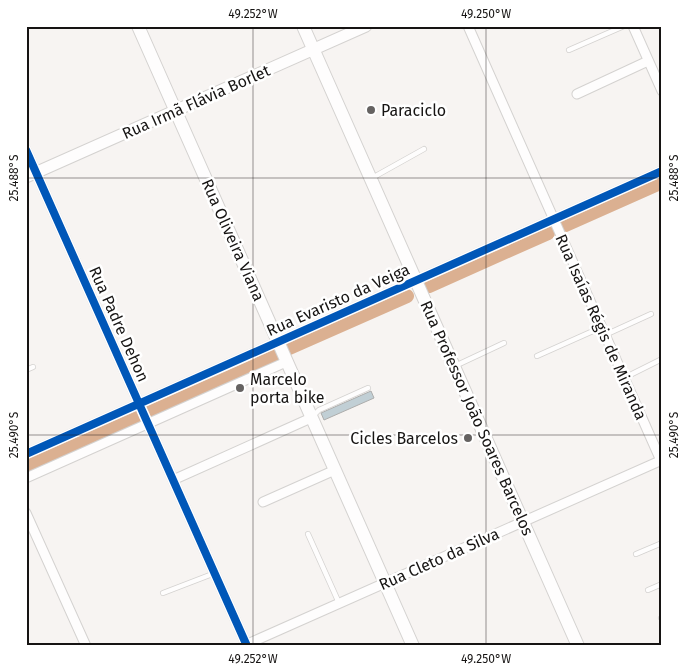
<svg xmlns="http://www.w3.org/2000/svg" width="688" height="672" viewBox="0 0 688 672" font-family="'Fira Sans',sans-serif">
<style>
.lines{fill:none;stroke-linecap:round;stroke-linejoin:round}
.river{stroke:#dbb091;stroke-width:14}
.building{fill:#c1cfd5;stroke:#adadac}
.service-casing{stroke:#d4d2d0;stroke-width:6}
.minor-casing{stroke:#d4d2d0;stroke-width:11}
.tertiary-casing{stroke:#d4d2d0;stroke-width:13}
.secondary-casing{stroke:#d4d2d0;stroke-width:14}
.service{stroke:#fefdfd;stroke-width:4.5}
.minor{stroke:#fefdfd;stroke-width:9}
.tertiary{stroke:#fefdfd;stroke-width:11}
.secondary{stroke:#fefdfd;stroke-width:12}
.cycleway-casing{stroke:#fff;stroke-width:11}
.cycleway{stroke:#0057b8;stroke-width:8}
.ticks{fill:none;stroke:#161413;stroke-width:1;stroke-opacity:0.45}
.poi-dot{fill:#656261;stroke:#fff;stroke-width:2}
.labels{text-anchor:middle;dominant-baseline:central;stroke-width:5;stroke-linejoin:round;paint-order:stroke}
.street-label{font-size:16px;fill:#161413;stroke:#fff}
.poi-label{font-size:16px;fill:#161413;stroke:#fff;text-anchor:start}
.neatline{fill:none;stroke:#161413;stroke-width:2}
.ticks-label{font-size:12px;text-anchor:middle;fill:#161413}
</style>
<rect width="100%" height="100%" fill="#f7f4f2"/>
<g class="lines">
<path class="river" d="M563,226L662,182
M429,286L548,233
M289,348L407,296
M26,465L276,355"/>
</g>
<path class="building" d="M371,391L374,398L324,420L321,413Z"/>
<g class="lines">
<defs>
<path id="service" d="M569,50L624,26
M372,178L424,149
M605,335L651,314
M537,356L602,327
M455,366L504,343
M26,370L33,367
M624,378L662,359
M312,417L319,410L368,388
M308,534L339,603
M636,554L662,543
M648,590L662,584
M163,593L215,573
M661,618L662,617"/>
<path id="minor" d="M468,26L662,463
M633,26L662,91
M577,94L648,61
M26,150L247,646
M26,454L662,171
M26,478L286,362
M173,480L311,418
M263,502L335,470
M26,513L86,646
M243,646L662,460"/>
<path id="tertiary" d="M26,177L366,26"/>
<path id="secondary" d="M138,26L413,646
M303,26L578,646"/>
</defs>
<use href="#service" class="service-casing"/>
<use href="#minor" class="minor-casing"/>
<use href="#tertiary" class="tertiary-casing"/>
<use href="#secondary" class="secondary-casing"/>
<use href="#service" class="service"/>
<use href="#minor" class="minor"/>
<use href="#tertiary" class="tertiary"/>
<use href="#secondary" class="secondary"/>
<defs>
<path id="cycleway" d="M26,150L247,646
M26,454L662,171"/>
</defs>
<use href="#cycleway" class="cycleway-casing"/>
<use href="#cycleway" class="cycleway"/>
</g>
<path class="ticks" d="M253,26V646M486,26V646M26,178H662M26,435H662"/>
<g class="poi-dot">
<circle cx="371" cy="110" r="5"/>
<circle cx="240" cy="388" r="5"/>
<circle cx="468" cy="438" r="5"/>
</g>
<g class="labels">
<g class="street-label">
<text transform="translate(196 102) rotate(-24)">Rua Irmã Flávia Borlet</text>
<text transform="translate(233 240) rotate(66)">Rua Oliveira Viana</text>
<text transform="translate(338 300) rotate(-24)">Rua Evaristo da Veiga</text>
<text transform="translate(119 324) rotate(66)">Rua Padre Dehon</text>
<text transform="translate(601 327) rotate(66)">Rua Isaías Régis de Miranda</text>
<text transform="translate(477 418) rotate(66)">Rua Professor João Soares Barcelos</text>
<text transform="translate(439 559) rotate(-24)">Rua Cleto da Silva</text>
</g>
<g class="poi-label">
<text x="381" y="110">Paraciclo</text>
<text x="250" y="379">Marcelo<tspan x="250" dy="18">porta bike</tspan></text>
<text x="458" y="438" text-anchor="end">Cicles Barcelos</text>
</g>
</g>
<rect width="688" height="672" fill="none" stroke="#ffffff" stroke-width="55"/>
<rect x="28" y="28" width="632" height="616" class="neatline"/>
<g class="ticks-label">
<text x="253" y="18">49.252°W</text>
<text x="486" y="18">49.250°W</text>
<text transform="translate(14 178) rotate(-90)" y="4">25.488°S</text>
<text transform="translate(674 178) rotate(-90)" y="4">25.488°S</text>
<text transform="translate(14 435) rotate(-90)" y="4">25.490°S</text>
<text transform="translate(674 435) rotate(-90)" y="4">25.490°S</text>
<text x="253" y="663">49.252°W</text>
<text x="486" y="663">49.250°W</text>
</g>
</svg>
